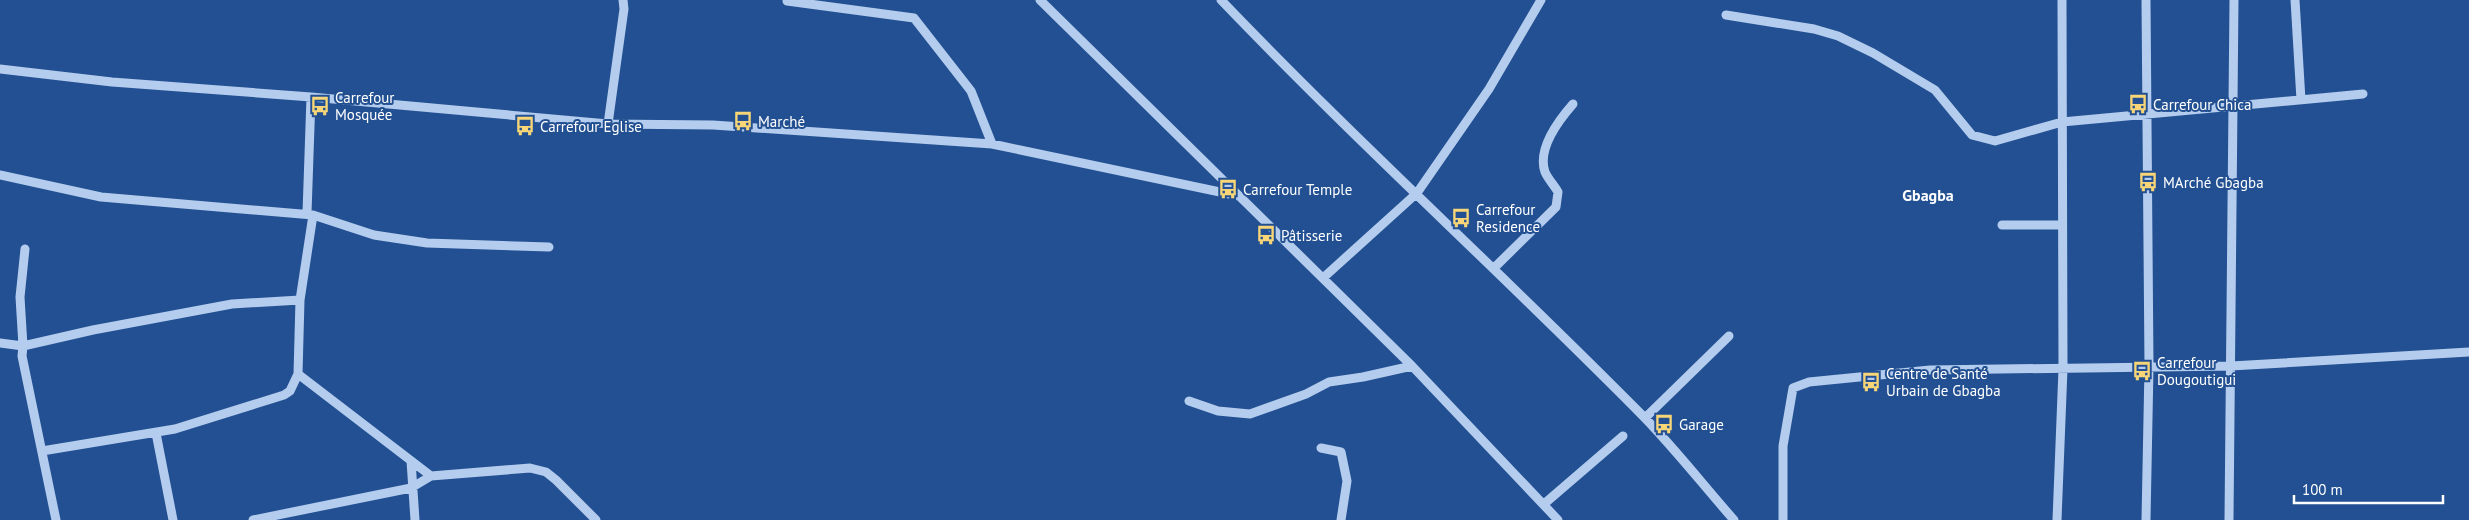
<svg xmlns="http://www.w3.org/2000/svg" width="2469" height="520" viewBox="0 0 2469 520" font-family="'PT Sans',sans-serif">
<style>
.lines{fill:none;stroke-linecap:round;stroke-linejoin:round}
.minor{stroke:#b4cced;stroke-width:9}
.labels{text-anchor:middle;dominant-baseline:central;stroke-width:4;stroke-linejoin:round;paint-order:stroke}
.poi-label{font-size:15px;fill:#fff;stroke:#225092;text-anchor:start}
.neighbourhood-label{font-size:16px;font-weight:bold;fill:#fff;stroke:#225092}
</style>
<rect width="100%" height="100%" fill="#225092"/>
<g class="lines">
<path class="minor" d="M1040,0L1412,366L1558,520
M1221,0C1358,143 1505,276 1644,417C1676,450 1704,486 1734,520
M2146,0L2149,367L2146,520
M2295,0L2301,100
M787,1L914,18L971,91L992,144
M1726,15L1814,29L1838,36L1873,53L1935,90L1972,135L1995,141L2062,122L2363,94
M0,69L112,82L311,97L608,124L713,125L992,144L1239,196
M608,124L624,9L623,0
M0,175L101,197L313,215L300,300L298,374L290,391L284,395L175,429L42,451
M307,213L311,97
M313,215L374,235L427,243L549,247
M2002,225H2061
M25,249L20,297L23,346L22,356L56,520
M1494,268L1556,207L1558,192C1554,185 1548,179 1545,172C1537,149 1559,120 1573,104
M1323,278L1417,193L1489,89L1541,0
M0,343L23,346L93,330L232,304L300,300
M298,374L431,476
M1189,401L1218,411L1250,414L1306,394L1329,382L1363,377L1412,366
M1645,418L1729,336
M156,433L173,520
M1321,448L1341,452L1347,481L1341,520
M411,461L415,520
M1544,504L1623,436
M253,520L411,488L431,476L530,468L546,472L556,480L596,520
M1783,520V446L1793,388L1809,382L1930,370L2231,366L2469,352
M2057,520L2063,369L2062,0
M2229,520L2234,0"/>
</g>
<defs>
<symbol id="bus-bare" viewBox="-9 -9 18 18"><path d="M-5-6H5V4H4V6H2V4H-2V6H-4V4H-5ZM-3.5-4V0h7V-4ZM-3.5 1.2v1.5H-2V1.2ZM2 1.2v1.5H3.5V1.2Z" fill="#f8d677" stroke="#225092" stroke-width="2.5" paint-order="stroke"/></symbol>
</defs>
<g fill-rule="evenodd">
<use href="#bus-bare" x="2124" y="90" width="28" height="28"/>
<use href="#bus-bare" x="306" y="92" width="28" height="28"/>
<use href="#bus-bare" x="729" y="107" width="28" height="28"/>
<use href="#bus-bare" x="511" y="112" width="28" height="28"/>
<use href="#bus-bare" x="2134" y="168" width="28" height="28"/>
<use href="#bus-bare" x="1214" y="175" width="28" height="28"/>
<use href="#bus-bare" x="1447" y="204" width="28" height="28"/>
<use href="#bus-bare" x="1252" y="221" width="28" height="28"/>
<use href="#bus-bare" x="2128" y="357" width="28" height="28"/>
<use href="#bus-bare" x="1857" y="368" width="28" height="28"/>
<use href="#bus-bare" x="1650" y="410" width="28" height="28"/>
</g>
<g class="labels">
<g class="poi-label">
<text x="335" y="97">Carrefour<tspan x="335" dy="17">Mosquée</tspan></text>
<text x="2153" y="104">Carrefour Chica</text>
<text x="758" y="121">Marché</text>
<text x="540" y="126">Carrefour Eglise</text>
<text x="2163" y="182">MArché Gbagba</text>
<text x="1243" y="189">Carrefour Temple</text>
<text x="1476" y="209">Carrefour<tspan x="1476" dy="17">Residence</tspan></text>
<text x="1281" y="235">Pâtisserie</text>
<text x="2157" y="362">Carrefour<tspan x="2157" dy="17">Dougoutigui</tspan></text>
<text x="1886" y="373">Centre de Santé<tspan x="1886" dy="17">Urbain de Gbagba</tspan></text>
<text x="1679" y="424">Garage</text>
</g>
<g class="neighbourhood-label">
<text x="1928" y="195">Gbagba</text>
</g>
</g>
<path d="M2294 495v8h149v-8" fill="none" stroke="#ffffff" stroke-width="2.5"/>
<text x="2302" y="495" font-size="15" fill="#ffffff" stroke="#225092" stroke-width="4" paint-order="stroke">100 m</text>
</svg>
